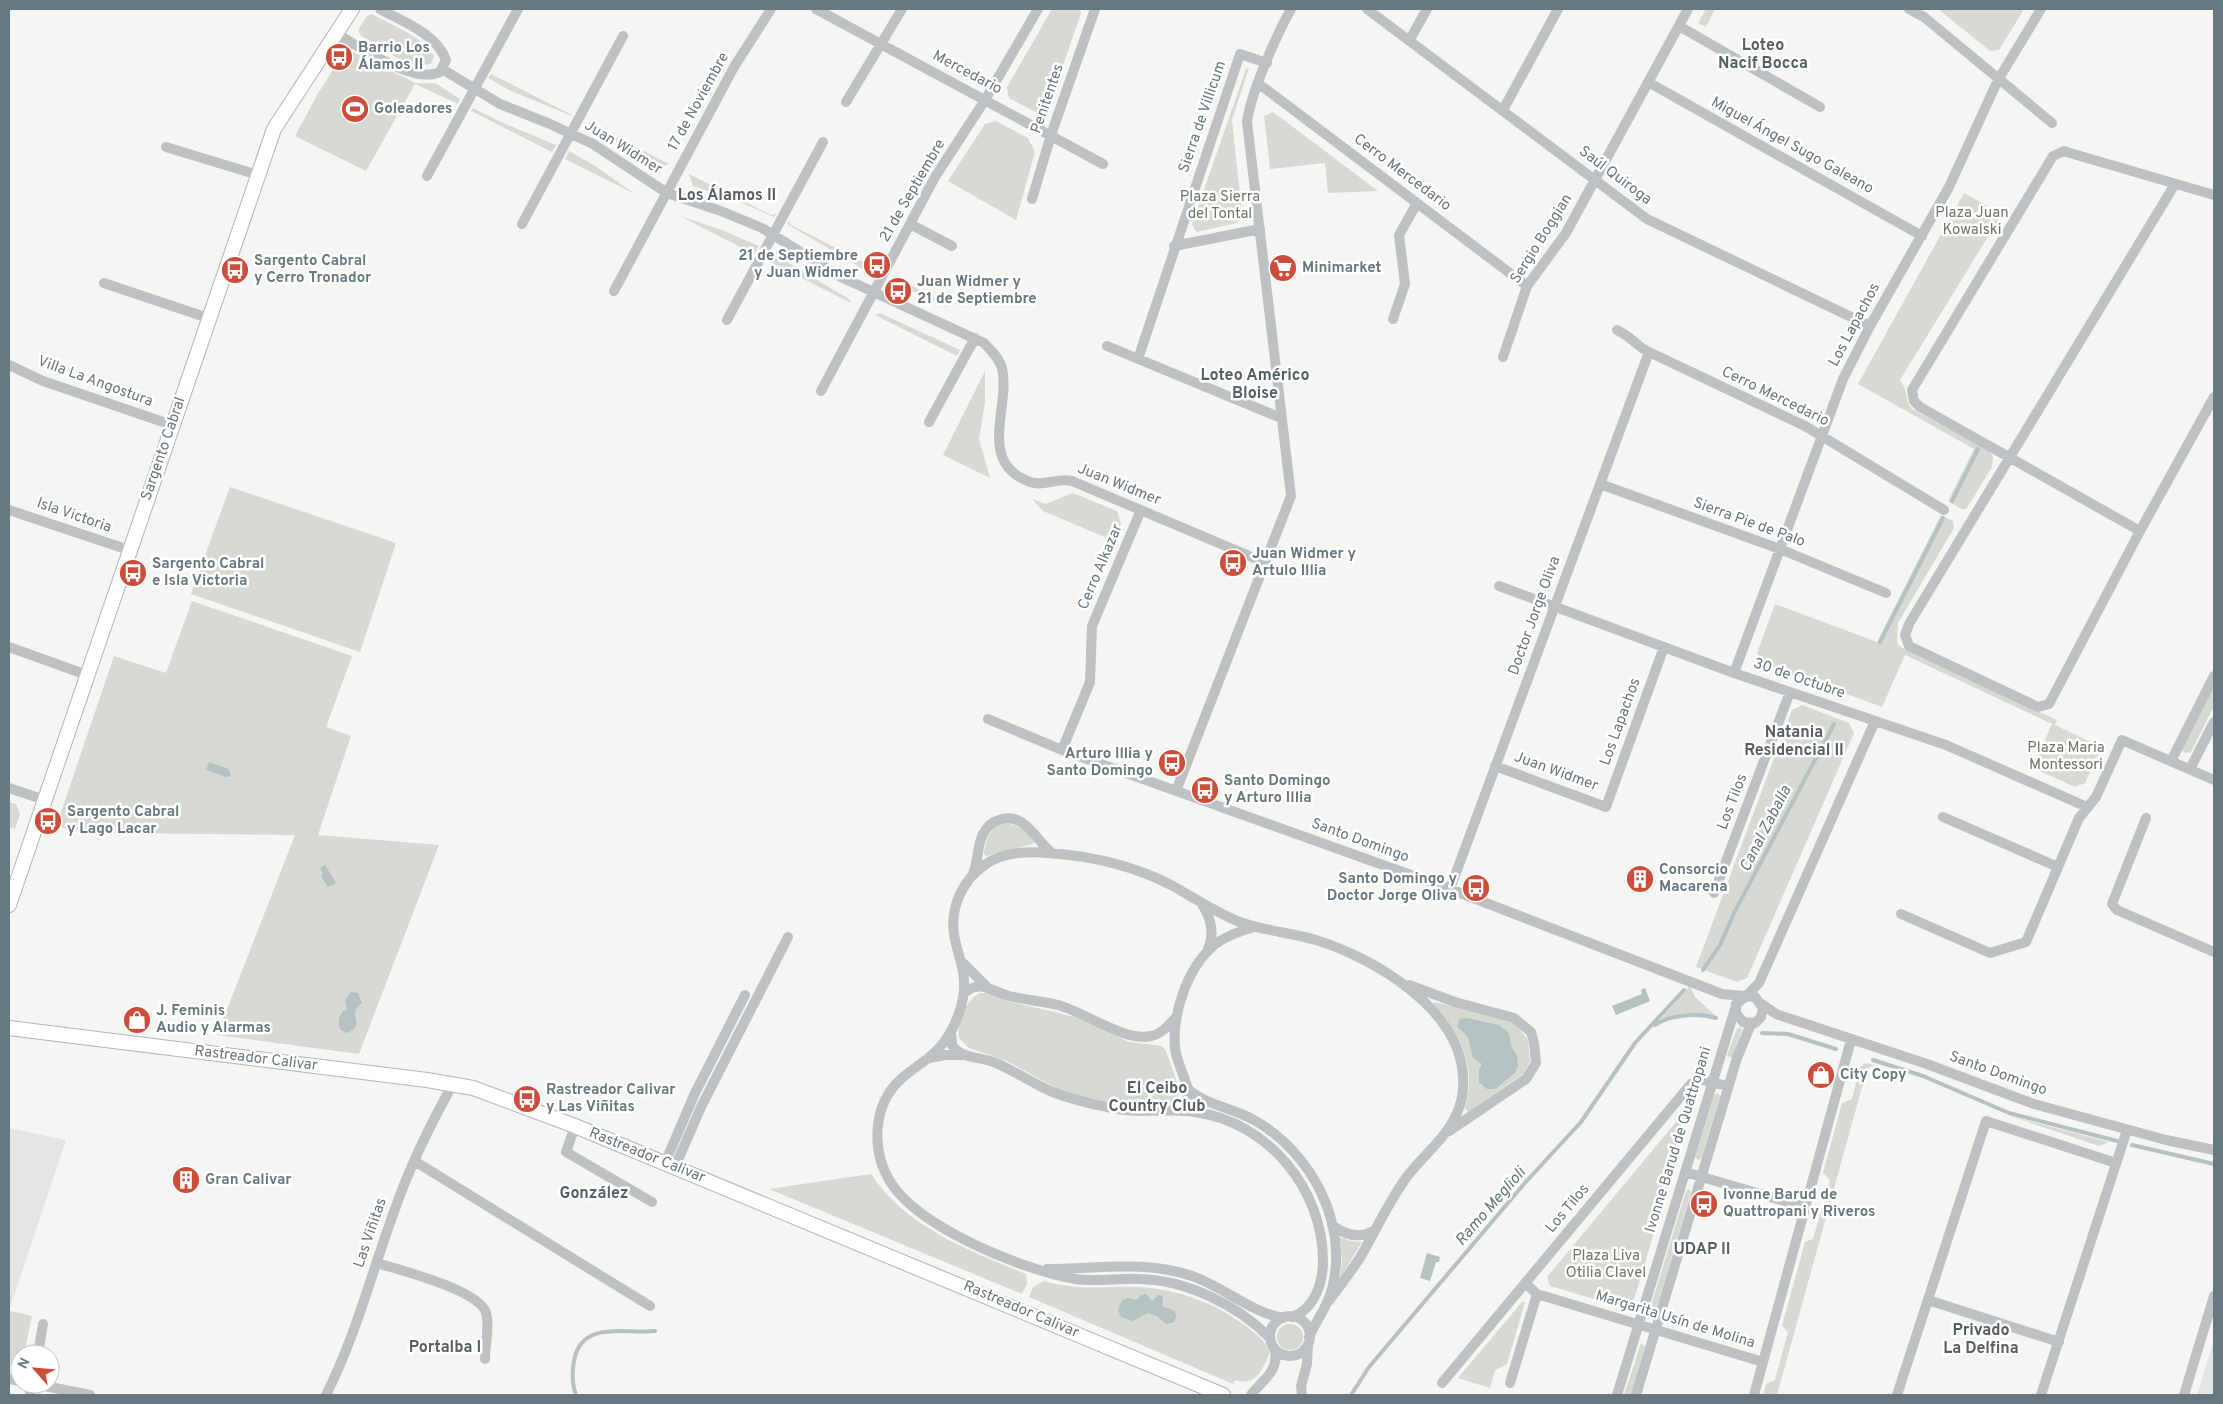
<svg xmlns="http://www.w3.org/2000/svg" width="2223" height="1404" viewBox="0 0 2223 1404" font-family="Overpass,sans-serif">
<style>
.built{fill:#e3e5e3}
.green{fill:#d6dad2}
.water{fill:#b5c1c3}
.lines{fill:none;stroke-linecap:round;stroke-linejoin:round}
.stream{stroke:#b5c1c3;stroke-width:4}
.secondary-casing{stroke:#b0b5b8;stroke-width:16}
.minor{stroke:#bdc1c4;stroke-width:10}
.secondary{stroke:#fff;stroke-width:14}
.labels{text-anchor:middle;dominant-baseline:central;stroke-width:5;stroke-linejoin:round;paint-order:stroke}
.poi-label{font-size:15px;font-weight:bold;fill:#687880;stroke:#fff;text-anchor:start}
.street-label{font-size:15px;fill:#687880;stroke:#fff}
.park-label{font-size:15px;fill:#6c7866;stroke:#fff}
.neighbourhood-label{font-size:16px;font-weight:bold;fill:#556066;stroke:#fff}
.water-label{font-size:16px;font-style:italic;fill:#64787c;stroke:#fff}
</style>
<rect width="100%" height="100%" fill="#f5f5f3"/>
<path class="built" d="M9,1128L66,1140L9,1311Z
M2214,1339V1395H2197Z"/>
<path class="green" d="M1052,9H1080L1081,13L1048,109L1037,113L1009,98L1007,87Z
M1706,9H1715L1706,27L1698,23Z
M1938,9H2020L2023,11L1999,50L1990,51Z
M372,14C393,26 420,35 434,56L431,64C408,70 380,47 361,36L358,30L367,16Z
M353,52L415,83H435L460,99L458,104L415,84L366,171L295,136L317,95L343,54Z
M1249,68L1232,120L1242,214L1237,223L1196,232L1192,224L1246,69Z
M491,74L572,115V116L511,91L488,78Z
M473,108L501,122L556,145L552,152L471,111Z
M1273,112L1378,191L1328,193L1325,163L1270,169L1264,116Z
M585,121L669,164L657,168Z
M996,121L1028,138L1035,152L1016,220L948,181L985,124Z
M569,151L597,167L635,194L565,159Z
M689,174L771,215L776,214L774,217L733,199L693,186Z
M1964,193L2002,214L1900,380C1908,389 1904,400 1912,409L1988,450L1993,456L1992,467L1967,508L1963,510L1948,501L1974,449L1858,384Z
M680,216L722,230L759,246L754,254Z
M789,221L791,225L871,266L869,269L865,270L787,224Z
M772,253L849,299L851,303L768,261Z
M896,276L898,279L947,304L946,306L896,284L894,281Z
M880,313L960,350L957,356L875,315Z
M985,371V403L979,439L990,478L943,455Z
M230,487L396,543L360,652L191,594Z
M1073,493L1117,511L1121,524L1114,541L1043,511L1032,499L1046,504Z
M1941,515L1953,521L1954,528L1898,623L1897,643L1902,648L2057,720L2055,725L2101,747L2085,783L2075,787L2033,768L2052,724L1905,655L1882,707L1762,663L1757,653L1775,604L1877,642Z
M192,601L352,656L326,727L351,736L318,835L439,845L359,1054L217,1035L295,835L98,833L56,827L114,656L166,673Z
M2214,683V706L2191,752L2185,753L2182,750Z
M1802,705L1849,723L1854,733L1747,978L1737,982L1696,967L1792,710Z
M9,802L16,804L20,814L15,829L9,827Z
M1005,823C1019,825 1025,830 1034,841L1033,844L986,856L984,854C986,839 989,828 1005,823Z
M1690,986L1695,997L1717,1017L1691,1014L1659,1021Z
M980,993H989L1007,1001L1075,1017L1129,1042L1162,1046L1166,1051L1179,1088L1178,1098L1175,1102L1160,1106L1123,1105L1080,1096L1056,1088L1007,1061L969,1048L959,1038C956,1024 966,999 980,993Z
M1434,1002L1506,1019L1518,1027L1528,1040L1530,1061L1523,1074L1468,1112L1465,1108C1477,1068 1461,1033 1433,1004Z
M1740,1027L1742,1030L1733,1057L1730,1058L1727,1055L1737,1029Z
M1866,1063L1874,1065L1867,1069L1777,1395H1763L1766,1384L1775,1380L1788,1332L1782,1326L1805,1242L1813,1239L1830,1180L1823,1173L1842,1103L1852,1099L1860,1067Z
M1718,1093L1720,1096L1701,1159L1698,1160L1695,1157L1714,1095Z
M1691,1104H1692L1633,1303L1624,1308L1550,1286L1547,1277Z
M2010,1116L2109,1142L2099,1146Z
M871,1174C907,1228 968,1250 1026,1274L1027,1284L1022,1294L769,1189Z
M1689,1189L1691,1192L1656,1310L1651,1314L1649,1312L1686,1191Z
M1340,1237L1351,1241L1362,1242L1340,1278L1342,1261Z
M1044,1281C1078,1291 1105,1286 1140,1287C1173,1289 1210,1301 1237,1320C1250,1329 1264,1338 1270,1352C1263,1369 1256,1387 1235,1380L1233,1384L1029,1297L1033,1287Z
M1522,1302H1525L1507,1364L1495,1370L1490,1388L1458,1378Z
M10,1311L32,1316L24,1354H20V1362L14,1367L9,1366Z
M1277 1337a13 13 0 1 1 26 0a13 13 0 1 1-26 0Z
M1641,1343L1645,1347L1631,1395H1624Z"/>
<path class="water" d="M209,762L229,769L231,776L226,777L206,770Z
M325,865L336,883L328,887L321,876L323,874L320,868Z
M1645,988L1650,1001L1616,1015L1612,1006L1642,994L1641,990Z
M351,992L358,993L362,1003C360,1005 358,1007 356,1009C352,1017 364,1028 346,1033L340,1029C337,1020 339,1013 347,1009L345,1000Z
M1467,1018L1499,1025L1509,1033L1511,1046L1517,1056L1518,1065L1515,1073L1495,1089H1487L1479,1082V1070L1482,1064L1473,1058L1468,1037L1457,1026L1460,1019Z
M1427,1253L1440,1257L1439,1262H1436L1430,1281L1420,1278Z
M1146,1294L1152,1301L1159,1295L1163,1296L1162,1306L1175,1311L1176,1317L1174,1322L1166,1324L1157,1316L1148,1313L1133,1321L1121,1317L1118,1310L1122,1300L1128,1298L1137,1300L1141,1295Z"/>
<g class="lines">
<path class="stream" d="M1952,501L1978,449
M1880,642L1943,518
M1703,970L1720,945L1734,913L1834,724
M1655,1025C1671,1014 1698,1013 1716,1018
M1762,1033L1788,1034L1836,1049
M1873,1060L1923,1076L2009,1113L2117,1141
M2132,1145L2214,1164
M576,1395C572,1384 572,1372 574,1361C581,1320 624,1334 655,1331
M1351,1395L1369,1367L1524,1184L1581,1122L1635,1043L1684,990"/>
<defs>
<path id="secondary" d="M9,905L274,129L352,9
M9,1028L427,1080L473,1088L575,1126L1223,1395"/>
</defs>
<use href="#secondary" class="secondary-casing"/>
<path class="minor" d="M816,9L1103,164
M1367,9L1647,219L1870,326
M1909,9L1924,17L2052,123
M1679,26L1820,107
M335,33C359,46 414,85 440,72L446,60C437,34 402,21 380,9
M1409,41L1427,9
M442,69L500,104L550,124L593,144L667,193L721,211L762,228L841,277L984,343C991,350 999,358 1002,368C1011,407 976,462 1030,482C1045,487 1058,477 1072,481L1266,563
M1648,82L1922,236
M1259,84L1527,286
M846,102L902,9
M1503,110L1558,9
M166,147L258,175
M427,176L518,9
M2175,184L1909,624L1905,635L1909,646L2038,707L2049,704L2140,531L2214,397
M1032,199L1051,135L1095,9
M522,224L623,36
M910,224L952,246
M1174,246L1260,229
M104,283L208,318
M614,291L734,67L771,9
M1393,319L1405,284L1399,235L1417,203
M727,320L823,142
M1617,330C1632,337 1636,346 1649,352L1805,426L1944,510
M1107,346L1281,418
M1503,357L1527,286L1566,233L1688,9
M1138,359L1240,54L1267,63
M9,365L43,381L172,425
M821,391L935,177L985,100L1038,9
M929,422L975,338
M1600,484L1780,549L1886,593
M9,510L129,550
M2140,531L1920,407L1914,401L1912,390L2053,156L2064,151L2070,153L2214,195
M1499,586L1734,673L1946,745L2087,807
M9,647L87,675
M1734,673L1843,379L1870,326L1949,187L1998,80L2041,9
M988,719L1062,750L1450,889L1722,994L1755,997L1763,1008L1761,1017L1755,1023L1743,1022L1736,1013V1004L1745,997
M1062,750L1090,682L1092,626L1141,510
M2171,761L2214,676
M1495,766L1606,807L1664,647
M2190,769L2214,722
M9,788L45,800
M1176,791L1291,496L1247,122C1251,92 1276,36 1291,9
M1943,817L2058,867
M2146,818L2112,904L2117,910L2214,952
M973,874C978,862 977,850 981,839C984,830 990,823 999,820C1025,811 1035,840 1052,853
M1450,889L1649,352
M1714,893L1790,692
M1202,904C1211,918 1215,933 1208,949
M1901,914L1990,953L2026,942L2079,818L2096,797L2122,740L2214,780
M963,963L986,986
M1409,985L1455,1002L1514,1018L1531,1032L1534,1043L1536,1063L1526,1079L1449,1131
M964,993C981,979 991,991 1009,996C1025,1000 1042,1001 1058,1005C1085,1012 1124,1042 1151,1036C1162,1034 1170,1024 1177,1016
M1746,996L1759,983L1875,721
M1762,1004L1776,1014L1927,1064L2034,1104L2166,1140L2214,1150
M951,1033L952,1045C962,1060 981,1056 996,1063C1014,1071 1031,1082 1050,1091C1070,1099 1091,1104 1112,1108C1140,1114 1168,1108 1195,1112C1268,1122 1323,1189 1323,1261C1323,1282 1315,1309 1292,1317
M930,1058L945,1055H962
M1188,1089C1205,1105 1234,1108 1254,1120C1311,1152 1349,1223 1332,1289C1328,1306 1316,1321 1309,1337
M1184,1111C1185,1105 1188,1098 1188,1092C1188,1083 1176,1061 1175,1048C1172,1014 1187,969 1213,946C1225,936 1240,931 1255,927
M575,1126L566,1152L652,1202
M416,1162L650,1306
M665,1163L695,1093L745,995
M675,1167L701,1107L788,937
M1685,1172L1805,1207
M1332,1225C1345,1235 1359,1239 1373,1231
M377,1263C399,1270 480,1290 486,1313C490,1326 485,1345 485,1359
M1047,1269C1096,1269 1145,1260 1192,1276C1224,1287 1250,1312 1283,1318
M1525,1283L1537,1294L1763,1362
M1928,1300L2059,1342
M1270 1336a20 20 0 1 1 40 0a20 20 0 1 1-40 0Z
M1270,1338C1238,1305 1186,1280 1140,1279C1118,1278 1097,1282 1075,1279C1023,1270 920,1228 891,1183C871,1152 872,1105 901,1079C915,1066 933,1058 944,1042C956,1026 965,1002 964,982C964,965 956,950 954,934C950,907 963,879 986,864C1004,852 1027,851 1048,853C1093,856 1133,865 1173,886C1194,898 1214,911 1237,921C1262,931 1290,932 1316,940C1374,958 1459,1008 1463,1076C1464,1089 1462,1103 1456,1115C1445,1140 1421,1157 1406,1178C1388,1203 1376,1230 1361,1256C1351,1272 1339,1287 1328,1302
M38,1354L43,1324
M9,1379L20,1381
M1442,1383L1691,1084L1698,1079L1728,1086
M1510,1383L1537,1294
M35,1384L90,1395
M30,1395L32,1384
M326,1395C356,1336 372,1271 395,1209C410,1166 431,1123 453,1084
M1251,1395C1262,1380 1279,1372 1275,1350
M1302,1395L1301,1386L1307,1364L1308,1344
M1617,1395L1735,1009
M1636,1395L1737,1058L1751,1024
M1754,1395L1851,1040
M1897,1395L1986,1121L2116,1163
M2041,1395L2127,1130
M2184,1395L2214,1296"/>
<use href="#secondary" class="secondary"/>
</g>
<defs>
<symbol id="bus-disc" viewBox="-11 -11 22 22"><circle r="9.5" fill="#ce4d3a" stroke="#fff"/><path d="M-5-6H5V4H4V6H2V4H-2V6H-4V4H-5ZM-3.5-4V0h7V-4ZM-3.5 1.2v1.5H-2V1.2ZM2 1.2v1.5H3.5V1.2Z" fill="#fff"/></symbol>
<symbol id="stadium-disc" viewBox="-11 -11 22 22"><circle r="9.5" fill="#ce4d3a" stroke="#fff"/><path d="M0-5a6.5 5 0 1 0 0 10a6.5 5 0 1 0 0-10ZM-3.5-1.8h7v3.6h-7Z" fill="#fff"/></symbol>
<symbol id="supermarket-disc" viewBox="-11 -11 22 22"><circle r="9.5" fill="#ce4d3a" stroke="#fff"/><path d="M-6-5.5h2.5l.6 2H6L4.5 2H-2.5L-4.4-4H-6ZM-1.5 3.2a1.3 1.3 0 1 0 .1 0ZM3 3.2a1.3 1.3 0 1 0 .1 0Z" fill="#fff"/></symbol>
<symbol id="building-disc" viewBox="-11 -11 22 22"><circle r="9.5" fill="#ce4d3a" stroke="#fff"/><path d="M-4-6H4V6H1V3H-1V6H-4ZM-2.5-4.3h1.7v1.8h-1.7ZM.8-4.3h1.7v1.8H.8ZM-2.5-1h1.7V.8h-1.7ZM.8-1h1.7V.8H.8Z" fill="#fff"/></symbol>
<symbol id="shop-disc" viewBox="-11 -11 22 22"><circle r="9.5" fill="#ce4d3a" stroke="#fff"/><path d="M-5-2.5h2.3a2.7 3.5 0 0 1 5.4 0H5L5.5 6h-11ZM-1.5-2.5h3a1.5 2.3 0 0 0-3 0Z" fill="#fff"/></symbol>
</defs>
<g fill-rule="evenodd">
<use href="#bus-disc" x="323" y="41" width="32" height="32"/>
<use href="#stadium-disc" x="339" y="93" width="32" height="32"/>
<use href="#bus-disc" x="861" y="249" width="32" height="32"/>
<use href="#supermarket-disc" x="1267" y="252" width="32" height="32"/>
<use href="#bus-disc" x="219" y="254" width="32" height="32"/>
<use href="#bus-disc" x="882" y="275" width="32" height="32"/>
<use href="#bus-disc" x="1217" y="547" width="32" height="32"/>
<use href="#bus-disc" x="117" y="557" width="32" height="32"/>
<use href="#bus-disc" x="1156" y="747" width="32" height="32"/>
<use href="#bus-disc" x="1189" y="774" width="32" height="32"/>
<use href="#bus-disc" x="32" y="805" width="32" height="32"/>
<use href="#building-disc" x="1624" y="863" width="32" height="32"/>
<use href="#bus-disc" x="1460" y="872" width="32" height="32"/>
<use href="#shop-disc" x="121" y="1004" width="32" height="32"/>
<use href="#shop-disc" x="1805" y="1059" width="32" height="32"/>
<use href="#bus-disc" x="511" y="1083" width="32" height="32"/>
<use href="#building-disc" x="170" y="1164" width="32" height="32"/>
<use href="#bus-disc" x="1688" y="1188" width="32" height="32"/>
</g>
<g class="labels">
<g class="poi-label">
<text x="358" y="48">Barrio Los<tspan x="358" dy="17">Álamos II</tspan></text>
<text x="374" y="109">Goleadores</text>
<text x="858" y="256" text-anchor="end">21 de Septiembre<tspan x="858" dy="17">y Juan Widmer</tspan></text>
<text x="254" y="261">Sargento Cabral<tspan x="254" dy="17">y Cerro Tronador</tspan></text>
<text x="1302" y="268">Minimarket</text>
<text x="917" y="282">Juan Widmer y<tspan x="917" dy="17">21 de Septiembre</tspan></text>
<text x="1252" y="554">Juan Widmer y<tspan x="1252" dy="17">Artulo Illia</tspan></text>
<text x="152" y="564">Sargento Cabral<tspan x="152" dy="17">e Isla Victoria</tspan></text>
<text x="1153" y="754" text-anchor="end">Arturo Illia y<tspan x="1153" dy="17">Santo Domingo</tspan></text>
<text x="1224" y="781">Santo Domingo<tspan x="1224" dy="17">y Arturo Illia</tspan></text>
<text x="67" y="812">Sargento Cabral<tspan x="67" dy="17">y Lago Lacar</tspan></text>
<text x="1659" y="870">Consorcio<tspan x="1659" dy="17">Macarena</tspan></text>
<text x="1457" y="879" text-anchor="end">Santo Domingo y<tspan x="1457" dy="17">Doctor Jorge Oliva</tspan></text>
<text x="156" y="1011">J. Feminis<tspan x="156" dy="17">Audio y Alarmas</tspan></text>
<text x="1840" y="1075">City Copy</text>
<text x="546" y="1090">Rastreador Calivar<tspan x="546" dy="17">y Las Viñitas</tspan></text>
<text x="205" y="1180">Gran Calivar</text>
<text x="1723" y="1195">Ivonne Barud de<tspan x="1723" dy="17">Quattropani y Riveros</tspan></text>
</g>
<g class="street-label">
<text transform="translate(967 73) rotate(28)">Mercedario</text>
<text transform="translate(1048 99) rotate(-71)">Penitentes</text>
<text transform="translate(699 102) rotate(-61)">17 de Noviembre</text>
<text transform="translate(1203 117) rotate(-71)">Sierra de Villicum</text>
<text transform="translate(1792 146) rotate(29)">Miguel Ángel Sugo Galeano</text>
<text transform="translate(623 148) rotate(32)">Juan Widmer</text>
<text transform="translate(1402 173) rotate(37)">Cerro Mercedario</text>
<text transform="translate(1615 176) rotate(37)">Saúl Quiroga</text>
<text transform="translate(913 191) rotate(-60)">21 de Septiembre</text>
<text transform="translate(1542 239) rotate(-58)">Sergio Boggian</text>
<text transform="translate(1855 325) rotate(-62)">Los Lapachos</text>
<text transform="translate(95 382) rotate(20)">Villa La Angostura</text>
<text transform="translate(1775 397) rotate(26)">Cerro Mercedario</text>
<text transform="translate(164 449) rotate(-71)">Sargento Cabral</text>
<text transform="translate(1119 485) rotate(22)">Juan Widmer</text>
<text transform="translate(74 516) rotate(19)">Isla Victoria</text>
<text transform="translate(1749 523) rotate(20)">Sierra Pie de Palo</text>
<text transform="translate(1101 567) rotate(-67)">Cerro Alkazar</text>
<text transform="translate(1535 616) rotate(-70)">Doctor Jorge Oliva</text>
<text transform="translate(1799 679) rotate(19)">30 de Octubre</text>
<text transform="translate(1621 722) rotate(-70)">Los Lapachos</text>
<text transform="translate(1556 772) rotate(20)">Juan Widmer</text>
<text transform="translate(1733 802) rotate(-69)">Los Tilos</text>
<text transform="translate(1360 841) rotate(20)">Santo Domingo</text>
<text transform="translate(256 1059) rotate(7)">Rastreador Calivar</text>
<text transform="translate(1998 1074) rotate(20)">Santo Domingo</text>
<text transform="translate(1679 1140) rotate(-73)">Ivonne Barud de Quattropani</text>
<text transform="translate(647 1156) rotate(22)">Rastreador Calivar</text>
<text transform="translate(1568 1209) rotate(-50)">Los Tilos</text>
<text transform="translate(371 1233) rotate(-71)">Las Viñitas</text>
<text transform="translate(1021 1310) rotate(23)">Rastreador Calivar</text>
<text transform="translate(1675 1320) rotate(17)">Margarita Usín de Molina</text>
</g>
<g class="park-label">
<text x="1220" y="197">Plaza Sierra<tspan x="1220" dy="17">del Tontal</tspan></text>
<text x="1972" y="213">Plaza Juan<tspan x="1972" dy="17">Kowalski</tspan></text>
<text x="2066" y="748">Plaza Maria<tspan x="2066" dy="17">Montessori</tspan></text>
<text x="1606" y="1256">Plaza Liva<tspan x="1606" dy="17">Otilia Clavel</tspan></text>
</g>
<g class="neighbourhood-label">
<text x="1763" y="46">Loteo<tspan x="1763" dy="18">Nacif Bocca</tspan></text>
<text x="727" y="196">Los Álamos II</text>
<text x="1255" y="376">Loteo Américo<tspan x="1255" dy="18">Bloise</tspan></text>
<text x="1794" y="733">Natania<tspan x="1794" dy="18">Residencial II</tspan></text>
<text x="1157" y="1089">El Ceibo<tspan x="1157" dy="18">Country Club</tspan></text>
<text x="594" y="1194">González</text>
<text x="1702" y="1250">UDAP II</text>
<text x="1981" y="1331">Privado<tspan x="1981" dy="18">La Delfina</tspan></text>
<text x="445" y="1348">Portalba I</text>
</g>
<g class="water-label">
<text transform="translate(1766 829) rotate(-63)">Canal Zaballa</text>
<text transform="translate(1491 1207) rotate(-49)">Ramo Meglioli</text>
</g>
</g>
<rect width="2223" height="1404" fill="none" stroke="#687880" stroke-width="20"/>
<g transform="translate(35 1369) rotate(297)"><circle r="24" fill="#ffffff" stroke="#c3c9cc"/>
<path d="M0-4L9 19L0 12L-9 19Z" fill="#ce4d3a"/>
<text y="-8" font-size="14" font-weight="bold" text-anchor="middle" fill="#687880">N</text>
</g>
</svg>
